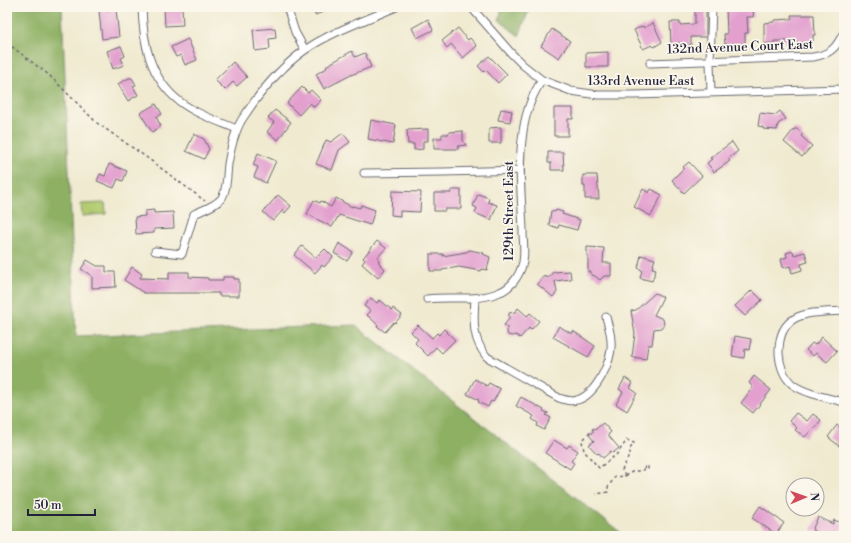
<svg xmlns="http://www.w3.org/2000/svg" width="851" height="543" viewBox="0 0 851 543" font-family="'Libre Bodoni',serif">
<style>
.green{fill:#b3cc72;stroke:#6a7756}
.forest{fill:#8eb064;stroke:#586950}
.building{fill:#e3a0cf}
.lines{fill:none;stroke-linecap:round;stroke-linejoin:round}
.street-casing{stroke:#6a686f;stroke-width:9}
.path{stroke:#6a686f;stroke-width:1.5;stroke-dasharray:3 3;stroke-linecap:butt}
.street{stroke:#fff;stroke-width:7}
.labels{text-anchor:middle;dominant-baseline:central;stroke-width:3.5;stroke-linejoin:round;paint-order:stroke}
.street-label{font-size:13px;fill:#22223b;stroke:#fbf7ec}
</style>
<rect width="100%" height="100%" fill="#fbf7ec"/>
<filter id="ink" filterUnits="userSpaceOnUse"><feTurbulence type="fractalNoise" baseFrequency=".025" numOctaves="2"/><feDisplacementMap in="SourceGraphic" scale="8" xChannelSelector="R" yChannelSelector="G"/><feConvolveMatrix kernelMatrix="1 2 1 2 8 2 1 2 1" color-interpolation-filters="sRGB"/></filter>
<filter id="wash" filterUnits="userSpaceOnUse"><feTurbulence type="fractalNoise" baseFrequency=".012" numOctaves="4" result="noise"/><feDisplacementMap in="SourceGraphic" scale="16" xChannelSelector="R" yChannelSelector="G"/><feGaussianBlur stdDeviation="0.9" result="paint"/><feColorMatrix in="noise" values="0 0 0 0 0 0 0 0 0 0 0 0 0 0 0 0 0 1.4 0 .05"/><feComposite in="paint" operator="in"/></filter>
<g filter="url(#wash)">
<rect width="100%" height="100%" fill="#f0ead0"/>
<path class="green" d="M105,203L106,214L82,216L81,204Z"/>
<path class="forest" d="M7,7H62L76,336L355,325L625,536H7Z
M502,7H532L529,10L519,36L499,20Z"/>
<g id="blocks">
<path class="building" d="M164,7H182L183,25L165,26Z
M312,7H334V8L315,15Z
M695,7H706V37H691V45L680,46V43L671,44L670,22H680V25L695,24Z
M726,7H754L753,17H747L748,33H745V44H725L724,34H727Z
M116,9L119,37L102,39L99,11Z
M791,15H814L815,35H813V42L795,43V41H774V43L764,44V23L774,22V20L792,19Z
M428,19L433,30L417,38L412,28Z
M653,23L662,42L654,47L652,45L643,49L634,30L643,26L644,28Z
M275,28L276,38L269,39L270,49L255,51L253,30Z
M458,28L468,40L470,38L477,46L463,58L451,44L447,48L442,41Z
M552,29L570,41L559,58L541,46Z
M188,39L197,60L185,65L181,55L176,57L171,47Z
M121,46L125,56L121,58L124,65L113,69L107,51Z
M352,51L355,57L365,53L371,67L351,75L324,89L316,74L327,68L326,66Z
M608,52V67H586V53Z
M489,56L507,74L498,83L486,70L484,72L478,66Z
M233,62L247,77L237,86L233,82L225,90L215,80Z
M129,78H132L136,85L133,86L138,95L128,101L118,84Z
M302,87L308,93L311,90L321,100L314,107L310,103L299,115L287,103Z
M156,104L162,114L156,117L161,126L152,132L140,113Z
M554,108H573V119H568V136H554Z
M501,109L512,111L510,122L498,120Z
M275,110L291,122L278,140L267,132L274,122L268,118Z
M780,111L786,119L778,124L777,130L763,129V127L758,126L760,113L775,115Z
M371,120L396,125L393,144L368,139Z
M501,127V143H489V128Z
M428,129V141H423V149L414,150V144H408L407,130Z
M794,129H797L803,134L801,136L812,146L802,157L784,142Z
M463,131V140L466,145L458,146V149H434V138H442V134H449V132Z
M343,133L350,142L339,150L332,170L316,164L326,140L331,142Z
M194,134L204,139L209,149L204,159L186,151Z
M732,142L738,151L728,159L730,161L714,172L707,163L712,159L710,158Z
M548,152H563L564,170H551V163H548Z
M258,153L276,161L266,183L254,177L258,167L253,165Z
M689,162L702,176L684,193L672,180L684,168L683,167Z
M109,164L127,171L123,181L118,179L114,188L97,181L100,174L105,176Z
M583,175H597L599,199H585V186H583Z
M643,189L649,193L651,189L662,195L651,216L634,207Z
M451,190H461V209H445V211H434V193H451Z
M392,191L421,192L420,212L400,211V216L391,215Z
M478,194L489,198L488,202L497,205L491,220L475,213L477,208L473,206Z
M278,195L291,206L285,213L283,210L273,221L263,212Z
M336,198L352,207V206L360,208L361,205L375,210L370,225L339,215L332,227L307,214L314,200L320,203L321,201L331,207Z
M154,210V213L173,212L174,228L154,229V233L136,234L135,217L145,216V211Z
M556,210L563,212L562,214L580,220L577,230L559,225L558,228L549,225L551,211L555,212Z
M377,241L386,248L378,257L379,263L385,269L378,278L362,264L365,260L363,258Z
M339,243L353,252L347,261L334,253Z
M302,246L316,258L325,249L333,257L324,267L322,265L315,273L294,255Z
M587,247L604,248L603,263H611V276H604L600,280L595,276L591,275V272H588V256H587Z
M470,250L484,253L483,254L490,257L487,270L482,269L481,271L459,267L442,270V271H430V254H443V256L466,252Z
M793,251L794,255L805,252L808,262L801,264L802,270L792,273L790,266L783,268L781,259L787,257L786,253Z
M641,255L655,259L652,268L656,269L652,281L640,278L642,270L638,268Z
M87,260L97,266H106V272H115L116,287L92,288V276L81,269Z
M132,267L142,274L140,278L169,279V272H189V277L208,278V280H223V277H234V279H239V296H219V293H144L124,280Z
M570,271L571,279L555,281L557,292L553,297L537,284L544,276L548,278L553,272Z
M752,290L762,300L745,316L735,306Z
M655,293L663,297L654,315L663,319L664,324L661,328L654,329L652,345H648L646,359L632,357L635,334L631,311L636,310Z
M371,298L377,303L380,300L392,310L393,308L402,315L395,323L394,322L385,332L377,326L378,325L367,315L371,311L364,306Z
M518,308L527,316L530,313L539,321L531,330L529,328L520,338L516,335L512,336L508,335L507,332V327L504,325L509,319V313L515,312Z
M418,325L432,338L437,333L439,335L444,329L455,340L442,353L436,347L428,356L415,343L418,339L411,332Z
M559,326L572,334L573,331L595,346L588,357L553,337Z
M735,336L751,339L749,350L745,349L744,358L732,356Z
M822,337L837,351L827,362L816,353L813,356L806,350L812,343L815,345Z
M754,376L771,390L753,413L741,403L753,387L749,383Z
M625,378L633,383L630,388L637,393L627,411L616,404L623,392L619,389Z
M475,379L487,386L489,383L500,389L493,402L491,401L488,407L478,402L479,400L467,394Z
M521,397L544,410L543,411L548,413L546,415L551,418L544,430L537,426L538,423L532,419L534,416L516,406Z
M796,413L807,421L813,414L821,420L814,429L813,428L805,437L795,430L797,428L789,421Z
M603,423L611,432L608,435L619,448L613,453L611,451L603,458L599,453L597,454L589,445L594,441L589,435Z
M837,425L844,431V450L828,437Z
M554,440L567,448L569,445L578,451L571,461L574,463L570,469L545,453Z
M760,506L784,523L776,534L752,518Z
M818,517L833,524L834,520L844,524L838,536H824L812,530Z"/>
</g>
</g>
<g filter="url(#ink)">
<use href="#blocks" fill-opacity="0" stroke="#6a686f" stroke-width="1"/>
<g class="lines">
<defs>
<path id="street" d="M142,7C143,42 149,77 179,101C196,114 217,121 237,129
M287,7L295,32L305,50
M471,7L511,53L523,65L542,80L571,91L598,95H633L844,89
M650,63L813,57C831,54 836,48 844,32
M711,93L710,61L712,7
M364,173L443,172L520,170
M155,251L182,254L194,214C203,210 215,206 221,199C227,192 227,173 228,164C231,147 235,128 245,115C261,91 281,67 305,50C331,32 366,20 396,7
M475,298C474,320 471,338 487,357L559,398C565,400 571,402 577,400C596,395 613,360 611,341C611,333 608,325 606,317
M427,299C451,296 478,302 500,292C512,287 520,275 523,262C525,252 523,241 523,231C522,201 518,170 522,140C524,118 530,98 542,80
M844,311C810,313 778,310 779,354C780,366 783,376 792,384C805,394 829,398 844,402"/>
</defs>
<use href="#street" class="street-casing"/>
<path class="path" d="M7,43L49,75L97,123L146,157L205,201
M594,428L582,441L584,451L599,468L617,454L627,440L634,443L630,449V454L622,470L625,476L615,477L608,487V492L596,494
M625,476L632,472L648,469V467L645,466L644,470"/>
<use href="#street" class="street"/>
</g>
</g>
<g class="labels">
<g class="street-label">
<text transform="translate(740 47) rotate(-2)">132nd Avenue Court East</text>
<text x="641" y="81">133rd Avenue East</text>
<text transform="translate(509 211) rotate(-90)">129th Street East</text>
</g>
</g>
<rect width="851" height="543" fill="none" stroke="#fbf7ec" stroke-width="24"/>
<g transform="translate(805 497) rotate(88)"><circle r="19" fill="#fbf7ec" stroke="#a4a2a5"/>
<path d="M0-3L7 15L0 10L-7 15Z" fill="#d1495b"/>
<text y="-6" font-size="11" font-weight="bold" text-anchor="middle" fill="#22223b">N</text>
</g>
<path d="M28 509v6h67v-6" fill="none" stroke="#22223b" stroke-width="2"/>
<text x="34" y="509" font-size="12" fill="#22223b" stroke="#fbf7ec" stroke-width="3" paint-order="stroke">50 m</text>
</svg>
